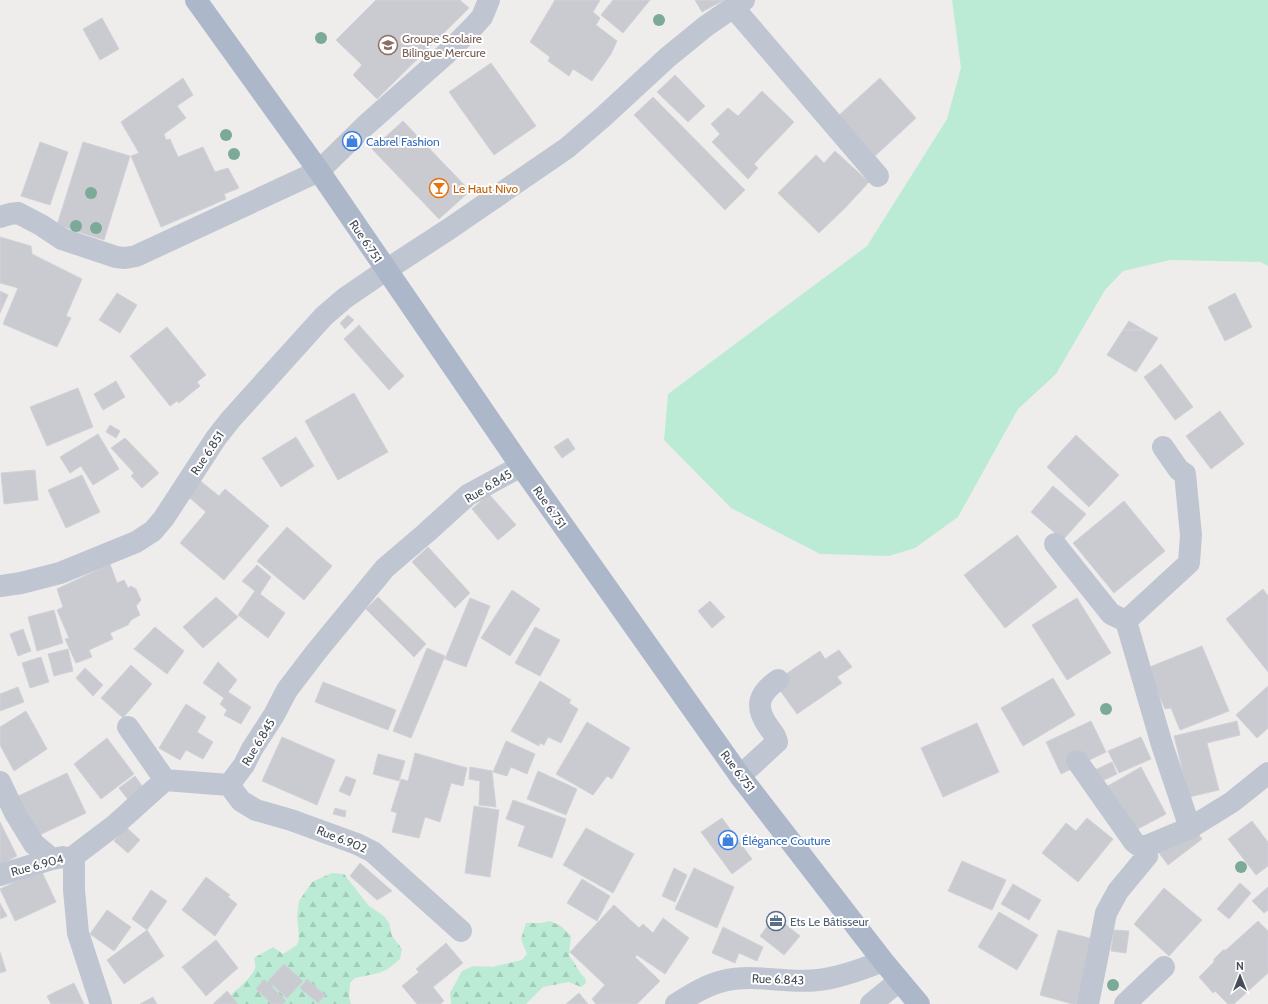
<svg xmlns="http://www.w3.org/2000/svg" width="1268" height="1004" viewBox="0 0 1268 1004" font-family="Cabin,sans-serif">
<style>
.grass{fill:#bcebd5}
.forest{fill:url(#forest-firs)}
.building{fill:#cacbd1;stroke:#d1d1d8}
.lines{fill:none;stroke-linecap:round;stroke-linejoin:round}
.minor{stroke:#c0c6d1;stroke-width:22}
.primary{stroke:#adb7ca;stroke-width:22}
.tree{fill:#7caa99}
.labels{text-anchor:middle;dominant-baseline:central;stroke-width:4;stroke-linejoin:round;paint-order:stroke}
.education-label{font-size:12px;fill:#785e54;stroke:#fff;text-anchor:start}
.shop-label{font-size:12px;fill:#366cbe;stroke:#fff;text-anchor:start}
.food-label{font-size:12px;fill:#c56008;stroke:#fff;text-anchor:start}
.street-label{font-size:12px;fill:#464d58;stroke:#fff}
.service-label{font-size:12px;fill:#4e5e75;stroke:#fff;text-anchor:start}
</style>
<defs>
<pattern id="forest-firs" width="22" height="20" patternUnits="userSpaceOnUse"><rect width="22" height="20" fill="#bcebd5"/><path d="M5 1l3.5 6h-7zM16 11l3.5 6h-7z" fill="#a3cbb9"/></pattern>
</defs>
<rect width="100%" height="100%" fill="#efedec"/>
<path class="grass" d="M952,0H1268V266L1261,262L1170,260L1123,271L1105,290L1056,374L1018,409L958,517L915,548L889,556L820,554L731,508L664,440L668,394L867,246L947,119L961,68Z"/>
<path class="forest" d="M332,873L344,874L369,906L384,916L389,923L392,936L402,949L400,959L388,969L379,973L355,978L350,983L349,996L351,1004H222C230,994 252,979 255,968C256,965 254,960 254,958L273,947L283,954L297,945L299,938L297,916L299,901L312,882Z
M550,921L561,926L571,936L569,956C576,963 578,972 585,978L586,983L581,987L569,982L543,987L526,1004H451L450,993L462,971L473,966L492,967L522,960L527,954L521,939L526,923H541Z"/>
<path class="building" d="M376,0H460L469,8L377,99L353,75L362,65L336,40Z
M555,0H600L593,12L600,18L596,25L617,41L611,54L592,81L573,69L569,76L548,61L550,57L530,42Z
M613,0H650L623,33L601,15Z
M695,0H724L702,12Z
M102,18L119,49L100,60L83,29Z
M491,63L536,126L494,155L449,92Z
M675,75L705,106L688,122L657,92Z
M183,78L193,95L177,106L186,118L164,134L166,140L170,139L178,157L203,147L215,172L228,168L239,188L224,194L226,199L161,227L131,156L139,153L121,122Z
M880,78L916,118L874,157L837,117Z
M762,91L794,122L754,164L758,168L748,179L712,142L720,134L711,124L728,108L738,116Z
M653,97L745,190L725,210L634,115Z
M403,121L470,191L439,219L372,149Z
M40,142L68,152L50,205L21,196Z
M83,142L130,156L104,240L57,225Z
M835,151L869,182L845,208L819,233L778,193L816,155L824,163Z
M0,237L31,246L32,254L82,279L66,316L71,318L57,347L3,324L18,288L0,283Z
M0,291L8,295L0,313Z
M117,293L137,305L120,333L99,320Z
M1235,293L1252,327L1225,341L1208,307Z
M348,315L354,320L345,329L340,323Z
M1129,321L1144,330H1123Z
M359,325L404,376L389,390L344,339Z
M167,327L206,375L197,382L200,386L179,403L177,401L170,406L130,356Z
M1123,330H1144L1158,338L1136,372L1107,355Z
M1161,364L1193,407L1175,420L1144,377Z
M116,381L125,397L103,410L94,394Z
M78,388L93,427L47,446L30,407Z
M354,393L388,452L338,480L305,421Z
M1220,411L1244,444L1211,469L1186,436Z
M110,425L120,431L116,438L106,432Z
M98,434L119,469L93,485L81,466L70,473L60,457Z
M1076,435L1119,475L1089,507L1047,467Z
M296,437L314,466L281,487L262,458Z
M125,438L159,473L142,488L131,476L134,473L111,448Z
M568,438L575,449L562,458L554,447Z
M35,470L38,500L4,504L1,473Z
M82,475L100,512L66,528L48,490Z
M193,475L219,496L225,489L269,526L224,580L180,543L206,512L183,492Z
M1053,486L1086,514L1063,540L1031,512Z
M489,494L516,525L498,540L472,509Z
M1124,501L1165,551L1114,593L1073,543Z
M287,527L332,566L304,600L257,561Z
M1017,535L1057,587L1005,628L964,575Z
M428,547L470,593L455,608L412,562Z
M110,564L117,583L124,580L128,588L131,586L136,589L141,600L136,606L140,615L131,620L128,625L110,633L113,639L89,650L92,657L76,663L65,639L69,638L57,610L63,607L57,589Z
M257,565L271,577L260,594L285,613L268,638L238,615L255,591L242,581Z
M1263,589L1268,596V672L1226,619Z
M512,590L540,609L510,656L481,638Z
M216,597L238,617L203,648L183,627Z
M378,597L426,644L414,657L366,609Z
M470,598L490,606L466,667L445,659Z
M1077,598L1111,653L1067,680L1032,625Z
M710,601L725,617L712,628L698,611Z
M54,610L63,643L37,651L28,617Z
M155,627L184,651L167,674L134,649Z
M535,627L560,640L540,676L515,663Z
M23,629L31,651L18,656L10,634Z
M1202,646L1229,711L1180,730L1171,708L1165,709L1147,668Z
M427,648L445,656L411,738L393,731Z
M68,649L73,671L54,676L48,654Z
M839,650L852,667L837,677L842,683L797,714L774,682L820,651L825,659Z
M41,657L49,682L30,688L22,663Z
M218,662L237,680L228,692L251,707L241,724L224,715L227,710L220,704L224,698L203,683Z
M131,665L152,684L123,718L101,698Z
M85,668L103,685L93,696L76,678Z
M1053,678L1075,715L1023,746L1001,708Z
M540,681L571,700L569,703L578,709L561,743L548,737L544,745L540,743L539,746L511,731Z
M323,682L396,710L388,730L315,702Z
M1268,686V728L1257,738L1236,715Z
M18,687L24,702L0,711V694Z
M186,704L206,717L197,732L213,742L203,759L186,750L180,760L159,748Z
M26,711L47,749L14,771L0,745V727Z
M1091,721L1106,752L1061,774L1046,742Z
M1237,721L1240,735L1207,743L1219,790L1189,797L1174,736Z
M587,722L630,748L612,779L607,776L593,795L556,774Z
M977,723L999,772L943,797L921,748Z
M282,737L335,760L317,805L262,781Z
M1141,737L1151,759L1119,773L1108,751Z
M107,738L134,774L101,799L74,764Z
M506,741L535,754L527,774L511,767L507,776L493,772Z
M415,753L467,768L463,786L451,783L440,822L425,817L419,838L392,832L397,813L391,811L401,779L408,781Z
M378,754L405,761L399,781L373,774Z
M1112,762L1117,774L1098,783L1093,771Z
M470,767L492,771L496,807L479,805L480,781L469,779Z
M1141,767L1166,814L1132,832L1106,787Z
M538,771L577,789L566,815L527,799Z
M67,773L86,813L31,839L12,799Z
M135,776L145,790L129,801L119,788Z
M346,776L356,780L350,796L339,791Z
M513,800L566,819L552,858L518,846L525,826L506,819Z
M474,806L499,810L490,877L465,873Z
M335,808L346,811L345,817L333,814Z
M722,818L752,859L732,874L701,832Z
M1087,818L1113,839L1078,882L1042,853L1066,823L1076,831Z
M1252,821L1268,842V866L1256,875L1228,839Z
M0,822L17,856L0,865Z
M126,827L140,840L128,853L114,841Z
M586,828L634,854L613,893L563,865Z
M1194,828L1202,839L1168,865L1159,853Z
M962,861L1006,880L992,910L948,891Z
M360,863L392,891L377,900L350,876Z
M674,868L687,875L675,902L662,896Z
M694,868L734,887L717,928L675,909Z
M41,870L56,902L15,921L0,889Z
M206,877L230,895L228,897L237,904L215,936L182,910Z
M582,879L610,896L597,921L567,903Z
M1240,883L1251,893L1229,919L1217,909Z
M1013,884L1041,900L1029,920L1001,904Z
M1268,887V910L1264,913L1252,901Z
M1164,888L1202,920L1169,956L1134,924Z
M151,890L167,901L147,930L132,919Z
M0,903L7,916L0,919Z
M614,905L639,928L643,924L653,933L663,918L689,938L665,974L637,955L635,957L660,981L637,1004H596L592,999L605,985L570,952Z
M107,910L131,927L114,951L90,934Z
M999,912L1038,935L1017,970L978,947Z
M775,916L800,936L784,955L760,936Z
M1258,921L1268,931V973L1234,1004H1228L1215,991L1213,993L1199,977L1214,962V959L1223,950H1226Z
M723,927L763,947L757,961L739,953L735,963L712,953Z
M147,930L164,956L124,984L107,960Z
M1058,930L1101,941L1084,1004H1072L1040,995Z
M1114,930L1129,931L1126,953L1111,951Z
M216,940L238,968L206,996L182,967Z
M446,943L463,963L433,987L444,1001L440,1004H417L402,986L419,972L416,969Z
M0,952L6,971L0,973Z
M284,964L303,981L287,998L268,981Z
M264,979L286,1001L283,1004H272L256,989Z
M307,979L325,995L318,1003L300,988Z
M74,983L84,1004H51L47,996Z
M227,991L238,1004H213Z
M579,993L588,1004H566Z
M153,997L157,1004H140Z"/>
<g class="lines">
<path class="minor" d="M733,7L878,176
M0,217L10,214L18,213L41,225L62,239L116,257L125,258L136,256L319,171L366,125L446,54L474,26L482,17L489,0
M1055,544L1111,614L1126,621
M0,586L21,583L60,573L136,542L153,531L164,518L216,438L231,419L324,316L345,298L386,270L449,229L567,148L603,117L668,57L706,26L744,0
M1126,621L1162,745L1190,828
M1126,621L1189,563L1191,535L1185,474L1179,470L1163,447
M128,727L165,780
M1077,761L1134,842L1142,848L1190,828L1232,802L1268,773
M740,776L777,742C776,735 772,732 768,726C754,706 759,693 778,680
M0,782L15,813L34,844L52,859
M229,785L241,801L256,810L291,820L357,844L373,852L461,931
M0,875L52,859L63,857
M101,1004L78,933L74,890V856L115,825L165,780L229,785L244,765L252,749L274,715L287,690L316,652L385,568L426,533L468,495L521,466
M676,1004C690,995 706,985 723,981C754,973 787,984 818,980C839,978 863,969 883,961
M871,1004L899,981
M1088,1004L1106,913L1118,891L1147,856L1142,848
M1125,1004L1164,967"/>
<path class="primary" d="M196,0L319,171L521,466L740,776L883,961L919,1004"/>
</g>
<g class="tree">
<circle cx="659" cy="20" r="6"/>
<circle cx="321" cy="38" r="6"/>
<circle cx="226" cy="135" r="6"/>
<circle cx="234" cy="154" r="6"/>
<circle cx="91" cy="193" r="6"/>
<circle cx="76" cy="226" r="6"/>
<circle cx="96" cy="228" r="6"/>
<circle cx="1106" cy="709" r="6"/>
<circle cx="1241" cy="867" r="6"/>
<circle cx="1113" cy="985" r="6"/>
</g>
<defs>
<symbol id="school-ring" viewBox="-11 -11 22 22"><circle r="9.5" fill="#fff" stroke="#8d6e63" stroke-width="1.5"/><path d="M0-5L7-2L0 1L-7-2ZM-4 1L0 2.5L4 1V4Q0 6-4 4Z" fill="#8d6e63"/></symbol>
<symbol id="shop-ring" viewBox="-11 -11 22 22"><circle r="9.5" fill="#fff" stroke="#3f7fe0" stroke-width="1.5"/><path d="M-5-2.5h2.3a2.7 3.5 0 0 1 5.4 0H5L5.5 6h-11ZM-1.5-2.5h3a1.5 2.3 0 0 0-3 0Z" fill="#3f7fe0"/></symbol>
<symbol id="bar-ring" viewBox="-11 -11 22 22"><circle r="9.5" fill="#fff" stroke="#e8710a" stroke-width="1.5"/><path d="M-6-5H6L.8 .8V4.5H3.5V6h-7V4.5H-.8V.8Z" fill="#e8710a"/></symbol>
<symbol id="office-ring" viewBox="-11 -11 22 22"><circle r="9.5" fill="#fff" stroke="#5c6f8a" stroke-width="1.5"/><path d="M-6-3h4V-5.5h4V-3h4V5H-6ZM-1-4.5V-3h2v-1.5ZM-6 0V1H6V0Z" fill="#5c6f8a"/></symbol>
</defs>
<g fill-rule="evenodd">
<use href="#school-ring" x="377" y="34" width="22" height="22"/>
<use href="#shop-ring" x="341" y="130" width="22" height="22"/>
<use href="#bar-ring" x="428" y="177" width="22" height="22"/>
<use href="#shop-ring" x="717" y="829" width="22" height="22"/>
<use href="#office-ring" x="765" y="910" width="22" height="22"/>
</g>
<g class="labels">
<g class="education-label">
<text x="402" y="38">Groupe Scolaire<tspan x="402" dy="14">Bilingue Mercure</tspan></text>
</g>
<g class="shop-label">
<text x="366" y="141">Cabrel Fashion</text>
<text x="742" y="840">Élégance Couture</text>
</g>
<g class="food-label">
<text x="453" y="188">Le Haut Nivo</text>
</g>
<g class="street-label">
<text transform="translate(366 241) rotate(56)">Rue 6.751</text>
<text transform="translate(207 453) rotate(-56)">Rue 6.851</text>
<text transform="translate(488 486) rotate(-31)">Rue 6.845</text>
<text transform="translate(550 507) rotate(55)">Rue 6.751</text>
<text transform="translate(258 742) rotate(-59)">Rue 6.845</text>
<text transform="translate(738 771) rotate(53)">Rue 6.751</text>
<text transform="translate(342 839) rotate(22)">Rue 6.902</text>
<text transform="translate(37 865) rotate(-15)">Rue 6.904</text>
<text transform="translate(778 979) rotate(2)">Rue 6.843</text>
</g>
<g class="service-label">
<text x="790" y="921">Ets Le Bâtisseur</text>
</g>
</g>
<g transform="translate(1240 976)" stroke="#ffffff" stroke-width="3" paint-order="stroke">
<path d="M0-3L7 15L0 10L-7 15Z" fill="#464d58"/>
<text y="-6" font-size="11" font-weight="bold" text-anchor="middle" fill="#464d58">N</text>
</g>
</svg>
